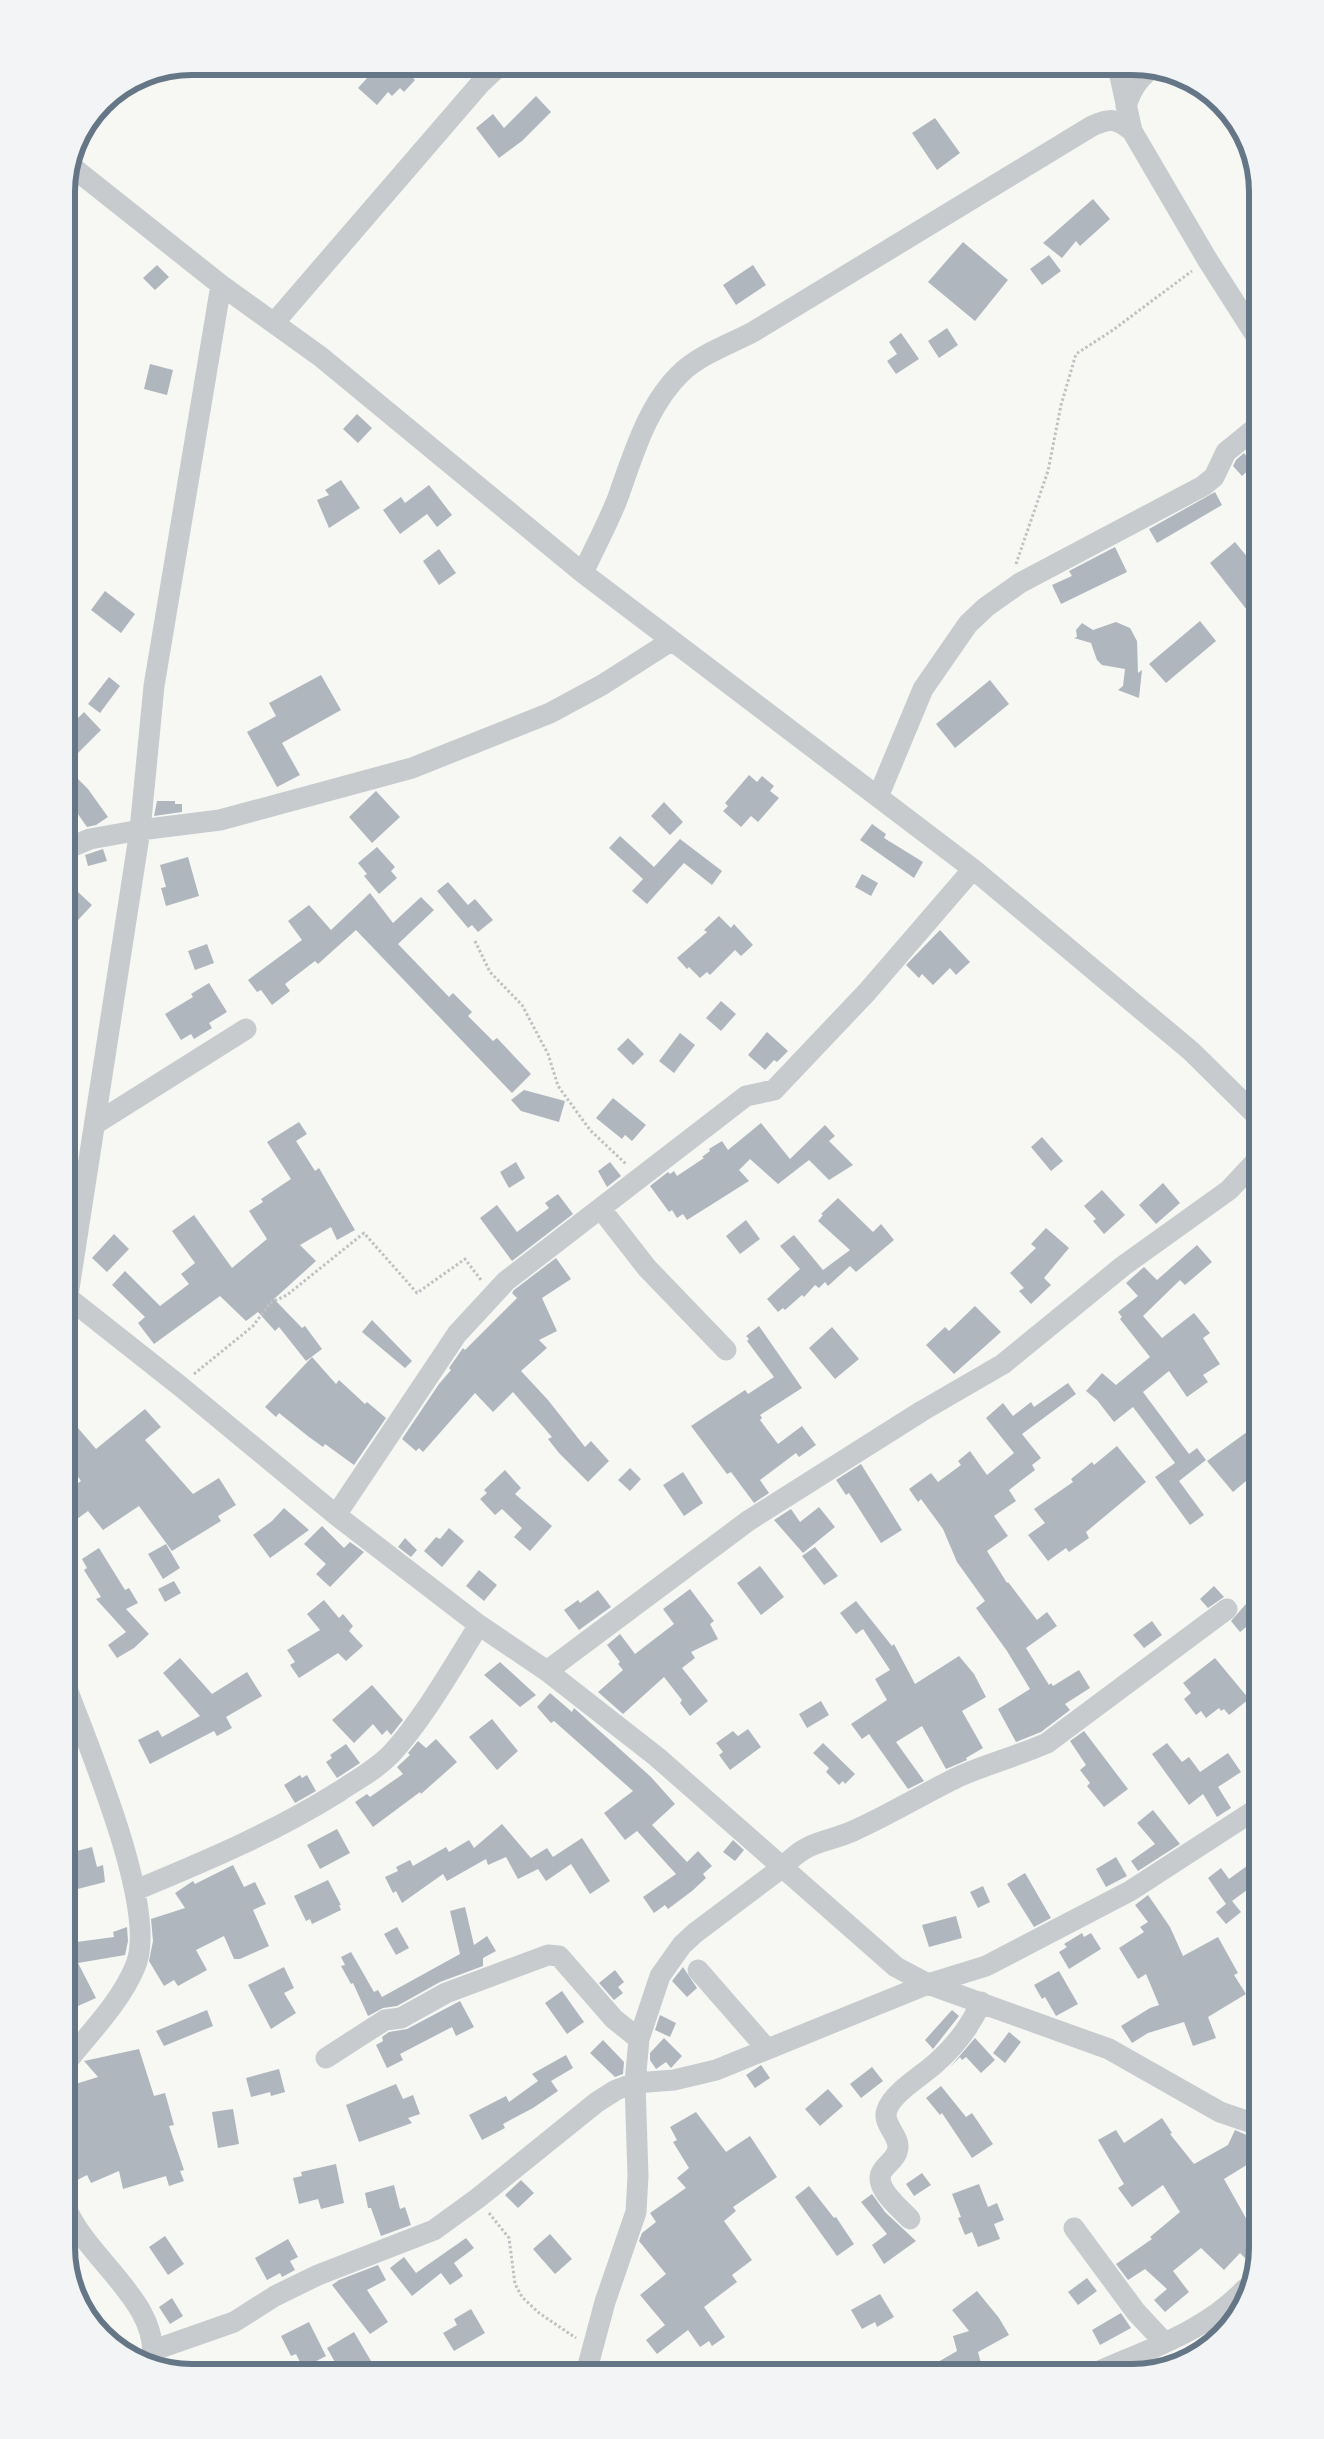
<svg xmlns="http://www.w3.org/2000/svg" width="1324" height="2439" viewBox="0 0 1324 2439" font-family="'Sofia Sans Condensed',sans-serif">
<style>
.building{fill:#afb6bd}
.lines{fill:none;stroke-linecap:round;stroke-linejoin:round}
.path{stroke:#bec1c3;stroke-width:3;stroke-dasharray:2.5 2.5;stroke-linecap:butt}
.minor{stroke:#c7cbce;stroke-width:21}
.rim{fill:none;stroke:#657687;stroke-width:6}
</style>
<rect width="100%" height="100%" fill="#f7f8f4"/>
<path class="building" d="M378,66H401L415,80L404,92L400,88L392,96L388,92L377,105L358,88Z
M536,96L551,112L522,141L499,158L476,128L493,114L504,128Z
M935,118L960,153L937,170L912,133Z
M1093,199L1110,219L1080,246L1076,241L1062,258L1043,243Z
M963,242L1008,280L975,321L928,282Z
M1049,255L1061,271L1042,285L1030,269Z
M157,265L169,277L155,290L143,278Z
M753,265L766,285L736,305L723,285Z
M947,328L958,345L939,358L928,341Z
M901,333L919,359L896,374L887,361L897,354L889,342Z
M150,364L173,370L167,395L144,389Z
M357,414L372,428L358,443L343,429Z
M1244,453L1254,465L1242,476L1233,466L1236,460Z
M341,480L360,508L329,528L317,500L329,495L325,490Z
M429,485L452,515L437,527L427,514L400,534L383,510L401,497L405,503Z
M1215,492L1222,505L1157,543L1149,529Z
M1235,542L1258,570V624L1210,563Z
M1115,547L1127,572L1061,604L1052,585L1072,576L1069,571Z
M439,549L456,573L439,585L423,561Z
M105,591L135,614L121,633L91,610Z
M1200,621L1216,641L1166,683L1149,664Z
M1116,622L1130,628L1137,641L1138,673L1142,670L1139,698L1118,690L1123,686L1125,669L1102,665L1097,660L1091,643L1074,638L1077,637L1076,630L1082,623L1093,630Z
M321,675L341,710L282,743L300,775L277,787L247,732L276,716L269,703Z
M109,677L120,686L100,713L88,704Z
M990,680L1009,704L955,748L936,724Z
M84,712L101,730L66,765V742L76,732L70,726Z
M66,767L88,789L108,817L96,825L87,827L66,797Z
M749,775L757,782L762,776L774,786L770,791L779,798L758,822L751,816L741,827L723,811L728,806L725,803Z
M376,791L400,817L372,843L349,817Z
M157,801H175V804H182V812L154,816Z
M664,802L683,822L670,835L651,816Z
M872,824L886,834L884,838L923,862L914,878L860,840Z
M620,836L654,867L680,839L722,871L712,885L684,863L647,904L632,891L643,879L609,848Z
M377,847L395,867L391,871L397,878L379,894L364,876L367,874L358,863Z
M103,849L107,861L88,866L85,855Z
M188,857L199,896L166,906L161,888L166,887L160,865Z
M862,874L878,883L871,896L855,887Z
M66,881L92,905L66,933Z
M448,882L468,905L475,899L493,920L478,932L472,925L468,928L437,891Z
M370,893L393,923L421,897L434,910L398,944L449,997L453,993L472,1012L468,1016L493,1041L497,1038L531,1074L512,1093L356,930L318,964L315,961L285,984L290,991L272,1005L261,990L257,992L248,980L302,940L288,921L309,905L331,930Z
M719,916L731,928L734,924L753,945L741,956L735,950L710,975L707,972L700,978L689,967L687,969L677,958L707,932L704,930Z
M940,930L970,962L956,975L950,968L933,985L922,974L919,978L906,965Z
M207,944L214,963L195,970L188,951Z
M209,983L227,1012L209,1023L212,1028L194,1039L191,1034L181,1040L165,1014L193,997L191,994Z
M721,1001L736,1014L721,1031L706,1018Z
M767,1032L788,1051L777,1062L774,1060L765,1070L748,1055Z
M680,1033L695,1045L674,1073L659,1061Z
M628,1038L644,1054L633,1065L617,1049Z
M524,1090L565,1101L559,1122L521,1111L511,1100Z
M613,1098L646,1125L632,1141L625,1135L622,1139L596,1118Z
M299,1122L307,1134L296,1141L315,1171L319,1168L355,1230L337,1240L331,1227L300,1245L316,1261L274,1299L302,1328L305,1326L322,1349L306,1361L279,1327L275,1331L258,1312L246,1321L220,1296L154,1344L138,1323L145,1317L112,1285L125,1271L160,1306L189,1284L181,1274L195,1263L172,1231L194,1215L232,1268L267,1239L249,1211L263,1202L261,1199L291,1179L267,1142Z
M761,1123L790,1159L825,1125L835,1136L829,1141L853,1165L829,1180L809,1160L778,1184L750,1159L739,1170L749,1181L687,1220L683,1214L677,1218L672,1210L669,1212L650,1186L668,1172L670,1174L674,1171L677,1176L704,1158L702,1157L710,1151L709,1149L722,1141L728,1150Z
M1042,1137L1063,1161L1051,1171L1031,1147Z
M516,1162L525,1178L509,1188L500,1172Z
M610,1162L621,1176L607,1187L598,1171Z
M1163,1183L1180,1203L1156,1224L1139,1205Z
M1102,1190L1125,1215L1104,1234L1093,1221L1096,1219L1084,1206Z
M558,1194L573,1214L512,1261L480,1218L497,1205L517,1232L549,1208L545,1203Z
M838,1198L873,1232L881,1224L894,1240L856,1272L850,1266L828,1286L825,1282L819,1288L815,1285L804,1297L802,1295L785,1310L783,1308L778,1312L767,1299L800,1269L780,1246L794,1235L823,1270L850,1250L818,1221L823,1215L821,1214Z
M746,1220L760,1239L740,1254L726,1236Z
M1046,1228L1069,1248L1044,1278L1051,1285L1031,1304L1019,1291L1024,1288L1010,1273L1036,1248L1031,1244Z
M114,1234L129,1249L107,1272L92,1258Z
M1197,1245L1212,1262L1185,1285L1180,1280L1143,1316L1162,1338L1194,1313L1210,1333L1203,1338L1220,1364L1203,1375L1208,1382L1187,1397L1169,1371L1143,1392L1189,1454L1197,1448L1206,1460L1179,1481L1204,1515L1190,1525L1155,1477L1175,1463L1133,1407L1114,1422L1097,1400L1086,1391L1102,1373L1116,1385L1150,1357L1120,1319L1122,1317L1118,1312L1138,1296L1126,1283L1144,1267L1157,1280Z
M556,1258L571,1279L542,1298L557,1331L539,1340L547,1348L521,1371L548,1400L585,1447L591,1441L609,1461L588,1482L559,1453L548,1439L552,1437L513,1392L493,1412L475,1393L423,1452L419,1448L416,1451L402,1439L439,1384L451,1370L449,1368L463,1348L465,1350L517,1298L512,1293L514,1290Z
M975,1306L1001,1332L954,1374L926,1345L945,1327L949,1331Z
M372,1320L412,1361L405,1368L362,1332Z
M759,1326L802,1388L760,1415L762,1418L760,1420L778,1444L802,1426L816,1445L799,1457L796,1453L760,1480L769,1493L754,1503L731,1472L727,1474L691,1426L745,1390L748,1394L774,1377L747,1341L749,1339L746,1336Z
M832,1327L859,1359L835,1379L809,1348Z
M312,1357L336,1384L339,1380L365,1404L367,1402L386,1418L354,1465L325,1444L323,1447L309,1437L279,1413L276,1417L265,1407Z
M1068,1383L1076,1394L1022,1434L1041,1458L1032,1465L1035,1470L1009,1490L1016,1501L994,1516L1008,1536L987,1551L1007,1583L1008,1582L1037,1620L1047,1612L1057,1626L1026,1648L1049,1685L1051,1683L1053,1686L1079,1670L1090,1688L1065,1704L1070,1710L1041,1732L1016,1742L998,1709L1030,1689L1007,1651L976,1608L985,1601L957,1562L943,1529L921,1499L918,1502L909,1489L931,1473L938,1482L961,1465L958,1461L970,1451L987,1475L1014,1453L986,1418L1003,1403L1013,1416L1031,1402L1034,1407Z
M145,1409L161,1427L145,1440L193,1494L219,1478L236,1505L218,1516L221,1521L172,1551L139,1506L103,1530L88,1511L66,1527V1492L81,1481L66,1461V1456L76,1449L66,1439V1414L96,1449Z
M1258,1424V1471L1233,1492L1207,1461Z
M1117,1446L1146,1482L1086,1532L1089,1538L1069,1552L1066,1548L1048,1561L1028,1535L1045,1523L1034,1509L1073,1482L1071,1479L1092,1462L1094,1465Z
M861,1464L902,1530L881,1543L849,1493L846,1495L836,1480Z
M630,1468L641,1479L630,1491L618,1480Z
M505,1470L521,1488L515,1494L552,1526L530,1551L514,1537L522,1528L502,1509L495,1515L480,1499L487,1493L484,1490Z
M683,1472L703,1503L684,1516L663,1485Z
M819,1507L835,1527L803,1553L774,1520L791,1509L800,1522Z
M284,1508L309,1530L270,1558L253,1535L272,1521Z
M322,1526L344,1548L350,1542L364,1552L330,1587L316,1574L326,1564L304,1544Z
M449,1528L464,1541L442,1567L424,1551L436,1537L440,1539Z
M405,1538L417,1550L411,1557L398,1547Z
M166,1544L180,1568L163,1579L148,1554Z
M815,1547L838,1576L824,1585L802,1556Z
M99,1548L125,1590L129,1588L138,1603L126,1609L149,1634L134,1648L117,1658L108,1645L126,1632L96,1599L101,1597L84,1570L87,1568L82,1559Z
M760,1566L784,1597L761,1615L737,1583Z
M479,1570L497,1585L484,1601L466,1586Z
M174,1581L181,1593L165,1602L158,1589Z
M1214,1586L1224,1597L1208,1608L1200,1599Z
M690,1589L714,1621L710,1624L718,1639L691,1652L695,1658L682,1668L708,1701L690,1716L680,1703L682,1700L664,1677L623,1714L598,1692L623,1670L618,1664L620,1662L607,1645L620,1634L635,1654L674,1624L663,1609Z
M598,1590L611,1607L579,1630L564,1610L578,1600L580,1603Z
M324,1600L339,1618L343,1614L353,1626L349,1631L363,1646L346,1661L338,1653L299,1678L290,1665L295,1662L287,1650L320,1630L307,1614Z
M856,1601L892,1646L894,1644L915,1684L959,1656L974,1674L986,1697L962,1711L983,1748L966,1758L967,1760L946,1769L922,1726L896,1742L924,1781L908,1789L869,1734L862,1739L851,1724L887,1700L875,1679L890,1670L863,1629L856,1634L840,1613Z
M1246,1604L1257,1618L1240,1632L1231,1621Z
M1152,1621L1162,1635L1144,1648L1133,1635Z
M180,1658L212,1694L247,1672L262,1696L226,1717L232,1728L217,1736L214,1731L150,1764L138,1740L158,1730L162,1737L200,1716L163,1673Z
M1215,1658L1249,1699L1229,1715L1224,1709L1221,1711L1219,1708L1206,1718L1201,1711L1196,1715L1184,1699L1191,1693L1183,1683Z
M500,1662L536,1695L520,1707L484,1675Z
M372,1685L403,1720L391,1735L387,1730L382,1735L373,1724L354,1743L332,1720Z
M550,1693L572,1712L574,1708L651,1777L675,1804L652,1825L687,1862L698,1851L712,1866L703,1874L706,1878L692,1891L668,1909L665,1905L654,1913L643,1897L676,1874L637,1831L625,1840L604,1813L633,1791L554,1721L551,1723L537,1707Z
M821,1701L829,1715L807,1728L799,1714Z
M492,1719L518,1751L497,1770L469,1737Z
M748,1729L761,1747L730,1770L719,1755L723,1752L716,1743L733,1731L738,1736Z
M1084,1731L1128,1789L1104,1807L1087,1786L1090,1783L1080,1770L1086,1765L1070,1741Z
M436,1739L457,1762L421,1794L420,1792L373,1827L355,1802L367,1794L370,1797L403,1774L397,1767L410,1755L408,1753L418,1741L426,1748Z
M823,1743L855,1774L845,1784L843,1781L839,1785L826,1772L829,1768L813,1753Z
M1167,1743L1182,1762L1189,1757L1200,1772L1228,1753L1241,1772L1218,1787L1231,1808L1217,1817L1203,1794L1189,1805L1152,1754Z
M346,1744L360,1763L337,1778L326,1762L332,1758L330,1755Z
M300,1775L302,1778L307,1775L316,1791L295,1803L284,1785Z
M1153,1810L1180,1844L1138,1871L1131,1861L1155,1844L1137,1823Z
M502,1824L531,1858L547,1848L553,1857L582,1838L610,1881L590,1894L571,1864L546,1881L538,1869L518,1879L506,1857L488,1865L486,1859L447,1881L443,1874L402,1903L396,1891L393,1893L385,1877L398,1871L396,1867L410,1860L413,1866L446,1847L449,1852L469,1840L474,1848Z
M337,1829L350,1853L320,1869L307,1845Z
M733,1840L744,1850L735,1861L723,1852Z
M92,1847L97,1867L103,1865L105,1882L66,1892V1875L71,1874L66,1854Z
M1116,1857L1127,1876L1106,1887L1096,1869Z
M1258,1858V1882L1232,1901L1241,1912L1226,1924L1216,1912L1226,1904L1208,1878L1221,1868L1229,1879Z
M233,1865L244,1887L255,1882L266,1904L253,1910L269,1946L240,1959H234L224,1936L196,1950L207,1970L178,1986L174,1980L164,1986L149,1961L153,1941L151,1919L185,1908L175,1893L193,1881L195,1884Z
M1025,1873L1051,1918L1034,1927L1007,1884Z
M328,1880L341,1905H339L341,1910L312,1924L310,1919L306,1921L294,1896Z
M983,1886L990,1902L978,1908L970,1892Z
M1148,1895L1170,1927L1183,1956L1218,1937L1238,1973L1234,1975L1246,1994L1208,2017L1216,2038L1193,2046L1184,2022L1148,2033L1132,2043L1121,2026L1150,2008L1159,2005L1146,1974L1138,1979L1119,1948L1144,1932L1140,1927L1148,1922L1135,1905Z
M465,1907L474,1945L487,1936L496,1951L483,1958V1966L440,1982L397,2006L383,2008L368,2016L353,1983L351,1984L341,1966L345,1965L341,1957L351,1952L374,1992L378,1990L382,1997L460,1954L450,1911Z
M956,1916L962,1938L929,1947L922,1925Z
M127,1927L128,1941L125,1955L78,1963L96,1998L78,2006L66,1982V1939L69,1943L114,1937L113,1932Z
M397,1927L409,1948L396,1955L384,1934Z
M1082,1933L1084,1937L1091,1933L1101,1949L1069,1969L1059,1952L1067,1947L1064,1944Z
M284,1967L294,1988L284,1993L296,2013L271,2029L248,1985Z
M683,1967L697,1988L687,1997L672,1981Z
M615,1970L624,1982L618,1987L623,1993L614,2000L599,1983Z
M1059,1971L1078,2004L1056,2016L1045,1997L1042,1999L1034,1985Z
M562,1991L584,2022L567,2034L545,2003Z
M460,2001L474,2027L456,2036L452,2027L400,2054L403,2060L387,2068L376,2045L383,2041L382,2037L389,2032L407,2029Z
M207,2010L213,2026L164,2046L156,2031Z
M952,2010L959,2016L933,2049L925,2040Z
M660,2015L676,2023L670,2037L655,2030Z
M1009,2032L1021,2042L1005,2063L993,2053Z
M664,2038L682,2056L671,2068L666,2062L656,2069L650,2060V2053Z
M975,2038L995,2060L981,2073L966,2057L962,2060L960,2057L950,2067Z
M603,2040L624,2062L623,2074L615,2077L590,2053Z
M139,2049L154,2096L165,2093L174,2125L169,2126L184,2170L180,2171L184,2181L169,2186L166,2176L123,2189L119,2171L91,2183L87,2175L66,2186V2087L98,2077L84,2061Z
M566,2055L573,2068L551,2081L558,2091L533,2108L503,2124L505,2128L482,2140L469,2115L506,2096L509,2102L538,2081L532,2074Z
M761,2065L770,2078L755,2088L746,2075Z
M872,2067L883,2081L861,2098L850,2084Z
M279,2069L285,2092L271,2096L270,2092L251,2097L246,2078Z
M396,2084L403,2099L413,2095L420,2114L408,2118L412,2123L359,2142L346,2105Z
M941,2086L966,2117L972,2113L993,2144L972,2158L942,2113L940,2115L926,2098Z
M828,2089L843,2106L820,2126L805,2109Z
M233,2109L239,2144L218,2148L212,2112Z
M696,2112L726,2152L750,2136L777,2177L733,2207L736,2211L724,2221L752,2260L732,2275L737,2282L704,2307L725,2337L712,2346L709,2341L700,2347L688,2330L657,2354L646,2340L665,2325L640,2295L666,2274L639,2241L642,2233L656,2222L650,2213L686,2188L677,2178L689,2168L673,2142L677,2140L670,2127Z
M1162,2118L1172,2133L1170,2134L1194,2164L1228,2145L1235,2130L1258,2140V2158L1224,2179L1247,2220L1258,2210L1256,2251L1247,2260L1240,2253L1224,2270L1201,2248L1173,2271L1189,2292L1165,2312L1154,2300L1167,2289L1145,2269L1128,2280L1116,2264L1152,2239L1150,2237L1180,2212L1163,2185L1132,2207L1118,2188L1124,2184L1098,2140L1116,2130L1124,2143Z
M336,2164L344,2203L321,2209L318,2199L299,2204L293,2178L302,2176L301,2172Z
M922,2173L931,2185L914,2196L906,2184Z
M521,2180L534,2193L518,2208L505,2195Z
M979,2184L988,2207L997,2203L1004,2220L994,2224L1000,2239L978,2247L972,2232L965,2235L958,2218L961,2217L952,2194Z
M394,2185L400,2209L405,2207L411,2225L381,2236L371,2208H368L365,2193Z
M809,2186L834,2218L836,2217L854,2244L837,2256L795,2197Z
M872,2194L885,2212L916,2241L884,2264L872,2245L887,2234L861,2202Z
M550,2234L572,2259L555,2274L533,2249Z
M165,2236L184,2264L168,2275L149,2247Z
M466,2238L474,2248L454,2263L463,2276L450,2285L441,2273L412,2296L390,2268L404,2257L416,2273Z
M288,2239L298,2257L290,2261L295,2270L282,2277L280,2273L267,2280L255,2258Z
M378,2265L386,2280L367,2290L388,2322L370,2334L332,2285L339,2280Z
M1087,2278L1097,2291L1078,2305L1068,2292Z
M977,2291L999,2318L1009,2335L978,2352L982,2367L960,2373H919L957,2351L953,2336L969,2331L952,2310Z
M880,2294L894,2317L877,2327L875,2322L862,2329L851,2310Z
M172,2298L183,2316L170,2324L159,2307Z
M471,2309L485,2333L454,2351L443,2333L457,2325L454,2319Z
M1121,2313L1131,2328L1100,2345L1092,2330Z
M309,2322L326,2356L303,2368L296,2354L291,2356L281,2336Z
M354,2332L378,2373H341L327,2348Z"/>
<g class="lines">
<path class="path" d="M1016,564L1048,471L1061,405L1076,354L1113,330L1192,271
M475,941L490,972L522,1005L548,1054L558,1086L590,1130L627,1165
M194,1374L253,1326L270,1303L287,1295L364,1233L417,1293L465,1259L481,1280
M489,2213L509,2238L515,2284L522,2297L539,2313L576,2338"/>
<path class="minor" d="M1118,67L1132,131
M1126,106C1131,91 1137,80 1150,70
M71,166L221,285L321,357L583,573L973,869L1191,1051L1258,1117
M274,323L480,84L499,66
M583,573C594,549 607,525 617,500C633,456 647,404 683,371C702,354 730,344 753,332L1092,126C1110,118 1116,118 1132,131L1207,259L1258,339
M878,797L923,689L968,624L986,607L1020,583L1203,486L1214,477L1226,452L1258,426
M66,849L90,839L140,830L220,820L412,768L550,713L602,685L671,641
M95,1124L246,1029
M601,1209L647,1268L726,1350
M66,1296L180,1386L336,1515L479,1625L547,1671L657,1757L896,1967L928,1984L1109,2049L1220,2112L1258,2125
M66,1308L140,830L154,686L221,285
M336,1515L457,1334L506,1281L746,1096L774,1090L867,992L973,869
M547,1671L748,1521L922,1411L1003,1364L1123,1266L1229,1190L1258,1159
M136,1890C206,1861 275,1832 340,1791C358,1779 377,1769 392,1753C424,1718 453,1666 479,1625
M698,1970L767,2049
M326,2058L385,2020L401,2018L446,1993L548,1955L559,1956L614,2019L639,2039
M66,2063C90,2032 120,2003 135,1967C160,1912 88,1746 66,1686
M66,2207C87,2260 161,2302 152,2362
M910,2219C900,2208 871,2186 883,2170C887,2164 895,2159 897,2152C903,2137 881,2125 887,2110C892,2093 923,2075 936,2063C955,2046 971,2026 981,2002
M1074,2228L1136,2312L1164,2342
M154,2350L234,2322L275,2296L318,2275L434,2230L478,2198L597,2102L616,2090L635,2083L674,2080L716,2070L928,1984L986,1966L1130,1891L1258,1808
M586,2373L605,2302L636,2212L638,2176L635,2083L639,2039L660,1976L682,1945L695,1933L784,1866C808,1840 823,1844 853,1831C889,1815 923,1794 958,1777C987,1764 1018,1756 1047,1743L1227,1609
M1095,2373C1147,2350 1206,2331 1245,2289"/>
</g>
<path d="M0 0H1324V2439H0ZM192 75H1132A117 117 0 0 1 1249 192V2247A117 117 0 0 1 1132 2364H192A117 117 0 0 1 75 2247V192A117 117 0 0 1 192 75Z" fill="#f3f4f5" fill-rule="evenodd"/>
<path class="rim" d="M192 75H1132A117 117 0 0 1 1249 192V2247A117 117 0 0 1 1132 2364H192A117 117 0 0 1 75 2247V192A117 117 0 0 1 192 75Z"/>
</svg>
